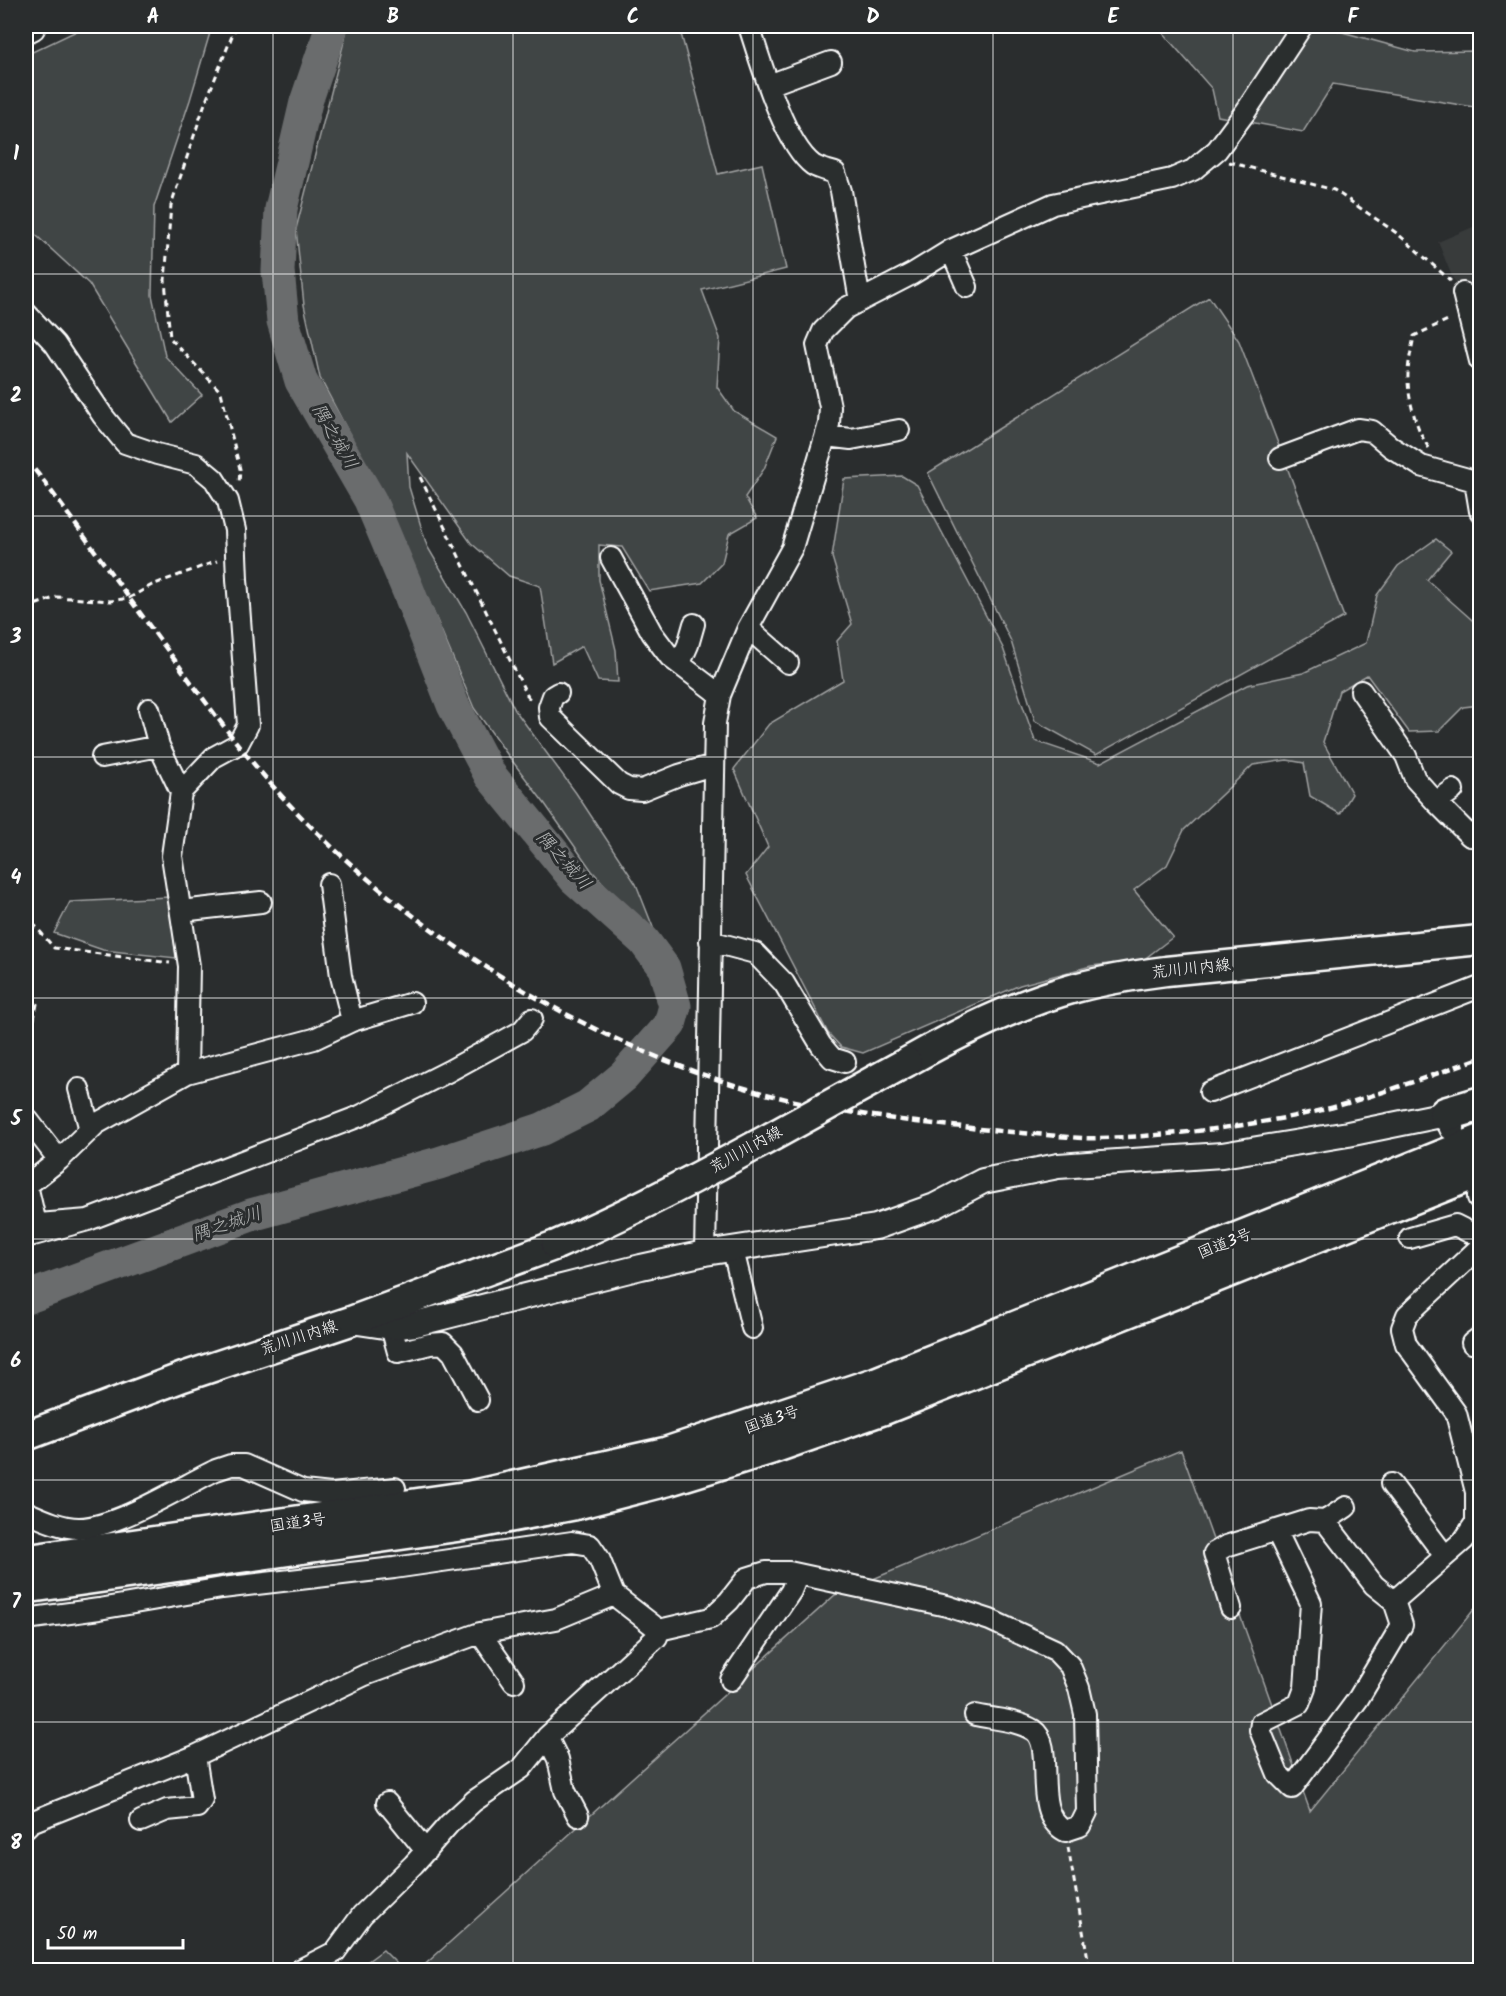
<svg xmlns="http://www.w3.org/2000/svg" width="1506" height="1996" viewBox="0 0 1506 1996" font-family="Kalam,'Klee One',sans-serif">
<style>
.built{fill:#373a3b}
.green{fill:#414445;stroke:#a0a2a2;stroke-width:1.5}
.lines{fill:none;stroke-linecap:round;stroke-linejoin:round}
.river{stroke:#6a6c6d;stroke-width:33}
.minor-casing{stroke:#fff;stroke-width:24}
.tertiary-casing{stroke:#fff;stroke-width:28}
.secondary-casing{stroke:#fff;stroke-width:33}
.trunk-casing{stroke:#fff;stroke-width:38}
.path{stroke:#fff;stroke-width:3;stroke-dasharray:6 4.5;stroke-linecap:butt}
.minor{stroke:#2a2d2e;stroke-width:20}
.tertiary{stroke:#2a2d2e;stroke-width:24}
.secondary{stroke:#2a2d2e;stroke-width:28}
.trunk{stroke:#2a2d2e;stroke-width:33}
.rail{stroke:#fff;stroke-width:4.5;stroke-dasharray:9 4.5;stroke-linecap:butt}
.secondary-bridge-casing{stroke:#fff;stroke-width:33;stroke-linecap:butt}
.secondary-bridge{stroke:#2a2d2e;stroke-width:28}
.grid{fill:none;stroke:#fff;stroke-width:1.5;stroke-opacity:0.55}
.labels{text-anchor:middle;dominant-baseline:central;stroke-width:6;stroke-linejoin:round;paint-order:stroke}
.street-label{font-size:16px;fill:#fff;stroke:#2a2d2e}
.water-label{font-size:18px;font-style:italic;fill:#b4b6b6;stroke:#2a2d2e}
.neatline{fill:none;stroke:#fff;stroke-width:2}
.grid-label{font-size:20px;text-anchor:middle;font-weight:bold;fill:#fff}
</style>
<rect width="100%" height="100%" fill="#2a2d2e"/>
<filter id="ink" filterUnits="userSpaceOnUse"><feTurbulence type="fractalNoise" baseFrequency=".0167" numOctaves="2"/><feDisplacementMap in="SourceGraphic" scale="12" xChannelSelector="R" yChannelSelector="G"/><feConvolveMatrix kernelMatrix="1 2 1 2 8 2 1 2 1" color-interpolation-filters="sRGB"/></filter>
<g filter="url(#ink)">
<path class="built" d="M1480,224V331L1464,290L1453,279L1438,242Z"/>
<path class="green" d="M87,26H212L190,100L154,207L152,295L165,356L202,395L172,422L89,284L26,226V55Z
M348,26H679L718,174L762,164L786,269L702,290L720,338L717,387L734,411L777,436L764,469L745,497L757,518L729,534L722,563L702,583L649,591L622,547L599,545V580L616,650L618,682L598,681L582,646L552,663L540,586L509,576L471,543L407,453L409,487L427,546L466,612L515,710L576,793L636,884L660,945L592,871L545,804L507,754L474,708L412,561L360,454L320,378L304,305L296,229Z
M1164,26H1336L1339,31L1415,52L1480,51V108L1333,84L1303,132L1218,116L1212,89L1162,32Z
M1209,297L1239,341L1344,617L1096,755L1035,721L1011,641L928,473Z
M902,476L917,485L1003,648L1035,741L1100,763L1247,685L1303,673L1366,643L1377,595L1398,566L1436,539L1451,551L1427,580L1480,627V705L1463,707L1439,731L1409,732L1367,675L1339,691L1323,742L1352,794L1340,814L1310,796L1304,763L1287,760L1253,765L1184,830L1167,865L1134,890L1173,937L1143,960L1091,966L1020,985L863,1053L841,1047L828,1033L746,875L768,847L734,769L769,724L843,680L837,641L852,624L832,557L844,479Z
M169,897L176,958L103,950L54,933L70,902Z
M1181,1450L1310,1811L1480,1602V1970H419L835,1595Z
M383,1950L403,1970H356Z"/>
<g class="lines">
<path class="river" d="M26,1298L251,1215L439,1163L542,1129L588,1106L624,1076L670,1024L675,1006L664,968L644,941L575,879L490,775L453,705L408,590L370,500L301,381L283,321L278,271L281,209L306,102L332,26"/>
<defs>
<path id="minor" d="M749,26C760,60 784,144 813,165C819,169 829,171 835,173L841,191L860,301
M26,33L34,29L33,26
M769,85L831,62
M951,250L967,287
M1463,293L1480,361
M26,313L55,344L103,416L125,443L157,454L196,464L214,479L228,501L235,530L237,579L248,725L238,744L214,757L181,792L172,856L189,966L187,1073L96,1124L59,1160L26,1186
M826,436L851,439L899,430
M1280,458L1358,429L1372,431L1391,447L1421,466L1475,481
M1480,478L1475,481L1480,511
M611,558L652,633L670,657L720,695
M748,628L788,663
M680,663L688,645L694,624
M1361,691L1406,756L1415,779L1436,802
M558,693L553,696L549,707L550,717L619,784L629,789L642,790L679,775L713,765
M149,709L159,746L181,792
M102,757L159,746
M1453,790L1436,802L1470,836L1480,831
M329,884L341,976L352,1021
M181,911L261,902
M710,941L755,953L784,983L821,1045L832,1058L845,1062
M187,1073L314,1039L352,1021L412,1003
M79,1089L90,1130
M1210,1092L1480,987
M26,1121L28,1120L59,1160
M27,1185L36,1224
M88,1220L360,1116L449,1071L522,1031L532,1019
M26,1225L88,1220L26,1237
M1410,1238L1455,1225L1469,1232H1480
M733,1250L752,1328
M705,1253L715,723L720,695L748,628L792,548L829,424L830,407L817,345L823,331L846,308L912,274L951,250L1053,204L1172,179L1193,170L1217,150L1246,111L1302,26
M391,1327L398,1352L430,1344L443,1343L453,1353L478,1400
M1472,1343L1480,1337
M1391,1484L1445,1556
M26,1512C42,1519 61,1528 79,1528C116,1528 181,1487 216,1470L231,1465H244L303,1491L331,1494L395,1488
M1325,1521L1346,1507
M1276,1530L1311,1603L1305,1688L1299,1704L1261,1723L1260,1730L1278,1774L1292,1788L1358,1699L1402,1625L1394,1601L1464,1540L1476,1522V1492L1456,1413L1406,1344L1402,1328L1407,1315L1480,1247
M1231,1608L1214,1553L1226,1546L1309,1520L1325,1521L1374,1585L1394,1601
M26,1619L99,1609L222,1588L394,1568L572,1542L590,1545L599,1558L614,1595L659,1630L711,1618L729,1601L747,1578L766,1572H789L947,1606L990,1620L1055,1650L1070,1666L1079,1688L1085,1714L1087,1812L1080,1826L1065,1831C1029,1812 1057,1746 1033,1730C1017,1720 994,1719 975,1715
M480,1633L514,1682
M731,1680L791,1591L798,1574
M547,1737L558,1759L565,1791L578,1816
M387,1803L426,1851
M141,1821L167,1810L197,1807L202,1800L195,1756
M26,1827L31,1822L195,1756L365,1675L480,1633L556,1619L614,1595
M300,1970L335,1952L362,1915L414,1864L449,1824L474,1801L522,1768L547,1737L657,1637L659,1630"/>
<path id="tertiary" d="M1480,1196V1197
M351,1321L391,1327L415,1324L641,1267L705,1253L876,1227L935,1206L983,1181L1058,1166L1222,1155L1348,1134L1446,1114L1452,1128"/>
<path id="secondary" d="M907,1062C960,1032 1016,1004 1075,988C1105,980 1135,975 1166,971L1480,940
M26,1436L183,1377L351,1321L556,1245"/>
<path id="trunk" d="M1446,1114L1480,1104
M26,1562L470,1498L667,1454L877,1384L1480,1142
M26,1586L474,1522L573,1503L670,1478L771,1447L885,1407L1480,1170"/>
</defs>
<use href="#minor" class="minor-casing"/>
<use href="#tertiary" class="tertiary-casing"/>
<use href="#secondary" class="secondary-casing"/>
<use href="#trunk" class="trunk-casing"/>
<path class="path" d="M236,26L204,106L171,205L165,280L170,338L221,392L240,469L239,484
M1229,162L1334,190L1398,234L1451,281
M1429,448C1416,430 1407,396 1408,374C1408,362 1412,348 1414,336L1450,319
M420,477L528,697L531,700
M26,608L57,597L111,601L129,598L152,585L217,561
M26,915L54,948L170,963
M26,1003L37,1004L26,1058
M1068,1847L1090,1970"/>
<use href="#minor" class="minor"/>
<use href="#tertiary" class="tertiary"/>
<use href="#secondary" class="secondary"/>
<use href="#trunk" class="trunk"/>
<path class="rail" d="M26,459L46,484C90,544 133,604 177,663C212,711 247,759 288,803C413,936 593,1049 770,1095C834,1111 898,1121 963,1127C994,1131 1025,1133 1057,1136C1071,1137 1085,1139 1099,1138C1147,1137 1196,1132 1243,1125C1276,1120 1320,1112 1351,1102C1395,1089 1438,1073 1480,1058"/>
<defs>
<path id="secondary-bridge" d="M556,1245C677,1193 791,1125 907,1062"/>
</defs>
<use href="#secondary-bridge" class="secondary-bridge-casing"/>
<use href="#secondary-bridge" class="secondary-bridge"/>
</g>
</g>
<path class="grid" d="M273,26V1970M513,26V1970M753,26V1970M993,26V1970M1233,26V1970M26,274H1480M26,516H1480M26,757H1480M26,998H1480M26,1239H1480M26,1480H1480M26,1722H1480"/>
<g class="labels">
<g class="street-label">
<text transform="translate(1191 969) rotate(-6)">荒川川内線</text>
<text transform="translate(746 1150) rotate(-29)">荒川川内線</text>
<text transform="translate(1225 1244) rotate(-22)">国道3号</text>
<text transform="translate(299 1338) rotate(-18)">荒川川内線</text>
<text transform="translate(772 1420) rotate(-19)">国道3号</text>
<text transform="translate(298 1523) rotate(-8)">国道3号</text>
</g>
<g class="water-label">
<text transform="translate(334 437) rotate(60)">隅之城川</text>
<text transform="translate(563 861) rotate(48)">隅之城川</text>
<text transform="translate(227 1225) rotate(-19)">隅之城川</text>
</g>
</g>
<rect width="1506" height="1996" fill="none" stroke="#2a2d2e" stroke-width="66"/>
<path d="M48 1939v9h135v-9" fill="none" stroke="#ffffff" stroke-width="3"/>
<text x="57" y="1939" font-size="18" fill="#ffffff" stroke="#2a2d2e" stroke-width="4.5" paint-order="stroke">50 m</text>
<rect x="33" y="33" width="1440" height="1930" class="neatline"/>
<g class="grid-label">
<text x="153" y="23">A</text>
<text x="393" y="23">B</text>
<text x="633" y="23">C</text>
<text x="873" y="23">D</text>
<text x="1113" y="23">E</text>
<text x="1353" y="23">F</text>
<text x="16" y="160">1</text>
<text x="16" y="402">2</text>
<text x="16" y="643">3</text>
<text x="16" y="884">4</text>
<text x="16" y="1125">5</text>
<text x="16" y="1367">6</text>
<text x="16" y="1608">7</text>
<text x="16" y="1849">8</text>
</g>
</svg>
